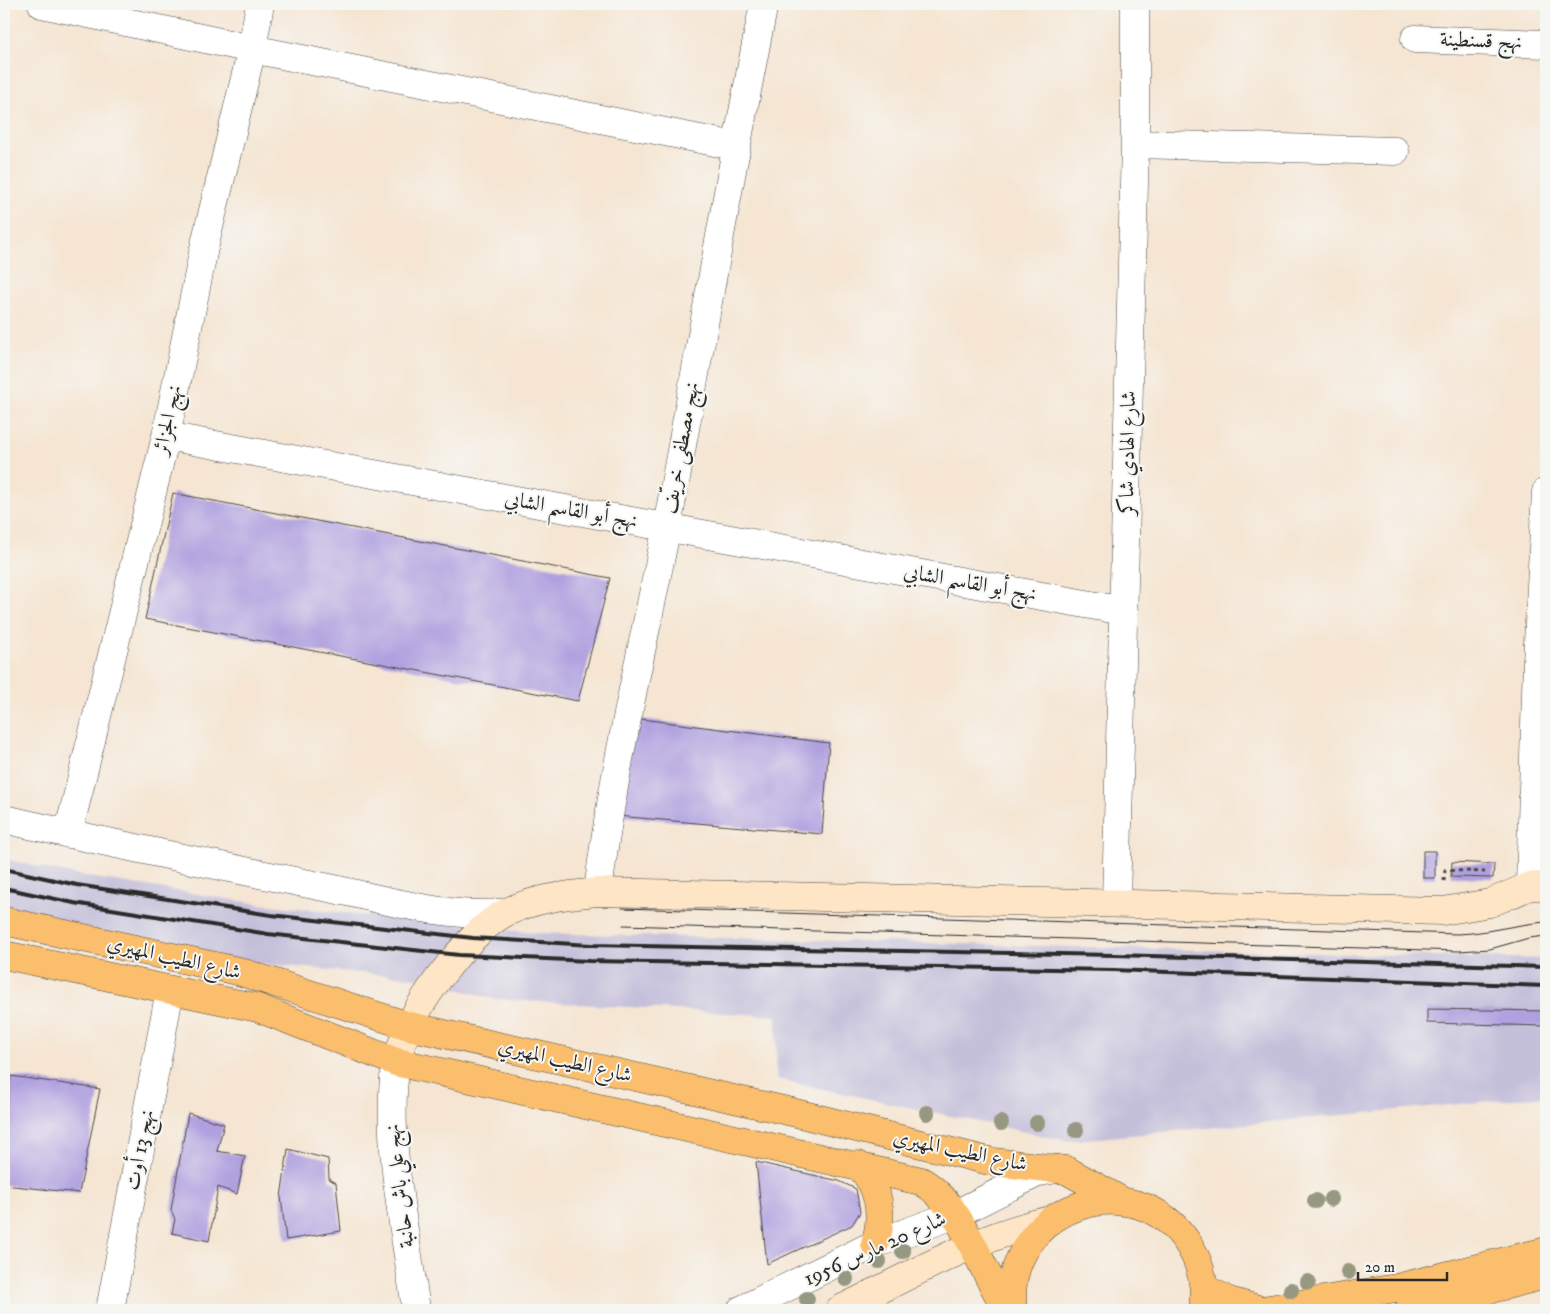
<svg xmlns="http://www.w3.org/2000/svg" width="1550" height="1314" viewBox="0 0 1550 1314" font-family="'IM FELL DW Pica',Amiri,serif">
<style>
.industrial{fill:#c5c0da}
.building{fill:#b0a0df}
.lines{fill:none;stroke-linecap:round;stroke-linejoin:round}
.street-casing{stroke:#494744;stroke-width:29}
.secondary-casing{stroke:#494744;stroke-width:29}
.primary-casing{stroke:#494744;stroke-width:29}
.path{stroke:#494744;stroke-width:3;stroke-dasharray:4 4;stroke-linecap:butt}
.street{stroke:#fff;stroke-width:28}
.secondary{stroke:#fde5c5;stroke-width:28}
.primary{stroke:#fabe6d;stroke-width:28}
.tram{stroke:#2b2b2b;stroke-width:1}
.rail{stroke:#2b2b2b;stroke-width:4}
.tree{fill:#979882}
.labels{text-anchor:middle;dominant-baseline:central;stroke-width:4;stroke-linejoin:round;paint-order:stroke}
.street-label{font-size:21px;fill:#2b2b2b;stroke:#f6f6f2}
</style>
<rect width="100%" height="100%" fill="#f6f6f2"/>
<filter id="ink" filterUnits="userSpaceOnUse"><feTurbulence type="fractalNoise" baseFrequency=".02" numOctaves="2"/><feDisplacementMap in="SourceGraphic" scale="10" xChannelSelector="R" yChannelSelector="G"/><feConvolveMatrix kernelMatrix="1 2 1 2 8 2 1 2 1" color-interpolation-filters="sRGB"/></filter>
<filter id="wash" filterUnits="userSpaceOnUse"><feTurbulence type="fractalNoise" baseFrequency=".0096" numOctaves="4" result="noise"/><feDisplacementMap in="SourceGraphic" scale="20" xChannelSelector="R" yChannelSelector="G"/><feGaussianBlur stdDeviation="1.12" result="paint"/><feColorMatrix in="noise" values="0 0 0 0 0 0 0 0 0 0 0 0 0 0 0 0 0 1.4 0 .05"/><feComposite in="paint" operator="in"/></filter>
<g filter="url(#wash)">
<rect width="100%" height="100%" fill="#f5e5d2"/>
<path class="industrial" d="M4,859L71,874L260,904L535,933L1546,959V1096L1068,1141L776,1079L777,1016L494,999L417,978L253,963L4,916Z"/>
<g id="blocks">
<path class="building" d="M173,493L610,578L578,701L145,619Z
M634,718L829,743L822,834L617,816Z
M1423,851H1435V878H1423Z
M1452,862L1494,864L1493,878L1451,877Z
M1427,1009L1546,1011V1026L1427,1023Z
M11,1076L100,1089L79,1193L4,1185V1126Z
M188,1113L224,1124L217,1151L245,1156L237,1194L218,1187L209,1241L172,1233L175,1219L171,1210Z
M288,1149L328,1159L329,1179L336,1183L341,1231L286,1240L281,1197Z
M756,1162L839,1181L856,1189L860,1212L852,1225L767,1264Z"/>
</g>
</g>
<g filter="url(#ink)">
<use href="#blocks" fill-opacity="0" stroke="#494744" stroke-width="1"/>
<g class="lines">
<defs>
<path id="street" d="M42,4L252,49L735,146
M1415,39L1546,44
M1135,144L1395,151
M166,436L1124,611
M4,819C113,844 224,867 334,889C386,900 454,920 506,912
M68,834L166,436L204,248L252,49L260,4
M1530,886L1537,662L1546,492
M598,892C613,768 643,648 667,526C700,352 729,177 764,4
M1116,902L1135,144V4
M396,1062C384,1140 406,1232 416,1310
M110,1310L170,990
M741,1310L875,1244L956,1214L1039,1172L1057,1169"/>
<path id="secondary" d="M396,1062C400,1050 404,1037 409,1026C426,991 471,931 505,913C534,898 567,895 598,892L1443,911L1490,903L1530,886L1546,887
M839,1310C906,1278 978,1235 1051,1220"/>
<path id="primary" d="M4,921L238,971L409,1026L792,1112L993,1162L1066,1170L1124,1202
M4,955L258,1008L396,1062L921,1181C963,1204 980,1271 1008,1310
M858,1165C880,1186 884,1216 875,1244
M1204,1288L1229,1301L1261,1310
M1013,1310C1000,1210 1134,1158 1189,1245C1201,1264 1206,1287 1203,1310
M1263,1310L1396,1288L1546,1251
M1409,1310L1546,1275"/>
</defs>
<use href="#street" class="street-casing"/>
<use href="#secondary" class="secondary-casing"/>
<use href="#primary" class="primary-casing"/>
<path class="path" d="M1444,881L1445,870L1485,872"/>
<use href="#street" class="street"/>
<use href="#secondary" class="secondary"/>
<use href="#primary" class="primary"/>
<path class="tram" d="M622,908L1458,934C1488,933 1516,924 1546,922
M623,925L1459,951L1490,949L1529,938L1546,936"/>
<path class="rail" d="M4,869L77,885L271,915L473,938L591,945L1114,955L1546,967
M4,888L74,903L268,934L459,955L590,961L1113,970L1546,986"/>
</g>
<g class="tree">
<circle cx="927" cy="1113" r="8"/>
<circle cx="1001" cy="1123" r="8"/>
<circle cx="1037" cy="1123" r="8"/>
<circle cx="1076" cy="1130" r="8"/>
<circle cx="1331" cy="1199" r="8"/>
<circle cx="1315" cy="1201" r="8"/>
<circle cx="903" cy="1251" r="8"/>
<circle cx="879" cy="1261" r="8"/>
<circle cx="1348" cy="1272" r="8"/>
<circle cx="846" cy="1279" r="8"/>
<circle cx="1308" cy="1282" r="8"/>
<circle cx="1291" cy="1290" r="8"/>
<circle cx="807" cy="1299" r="8"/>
</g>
</g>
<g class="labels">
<g class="street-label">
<text transform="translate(1481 41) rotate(2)">نهج قسنطينة</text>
<text transform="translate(168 420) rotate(-78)">نهج الجزائر</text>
<text transform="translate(681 448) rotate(-80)">نهج مصطفى خريّف</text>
<text transform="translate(1128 453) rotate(-89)">شارع الهادي شاكر</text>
<text transform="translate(571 510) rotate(10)">نهج أبو القاسم الشابي</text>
<text transform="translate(970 583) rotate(10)">نهج أبو القاسم الشابي</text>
<text transform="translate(174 958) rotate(13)">شارع الطيب المهيري</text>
<text transform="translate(565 1061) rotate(13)">شارع الطيب المهيري</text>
<text transform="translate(140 1150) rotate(-79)">نهج 13 أوت</text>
<text transform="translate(960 1151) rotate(12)">شارع الطيب المهيري</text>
<text transform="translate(400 1186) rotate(-97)">نهج علي باش حانبة</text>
<text transform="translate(875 1249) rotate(-24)">شارع 20 مارس 1956</text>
</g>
</g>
<rect width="1550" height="1314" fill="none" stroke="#f6f6f2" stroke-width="20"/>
<path d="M1358 1272v8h89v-8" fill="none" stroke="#2b2b2b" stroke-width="2.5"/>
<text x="1365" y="1272" font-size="15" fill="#2b2b2b" stroke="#f6f6f2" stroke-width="4" paint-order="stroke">20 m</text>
</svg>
